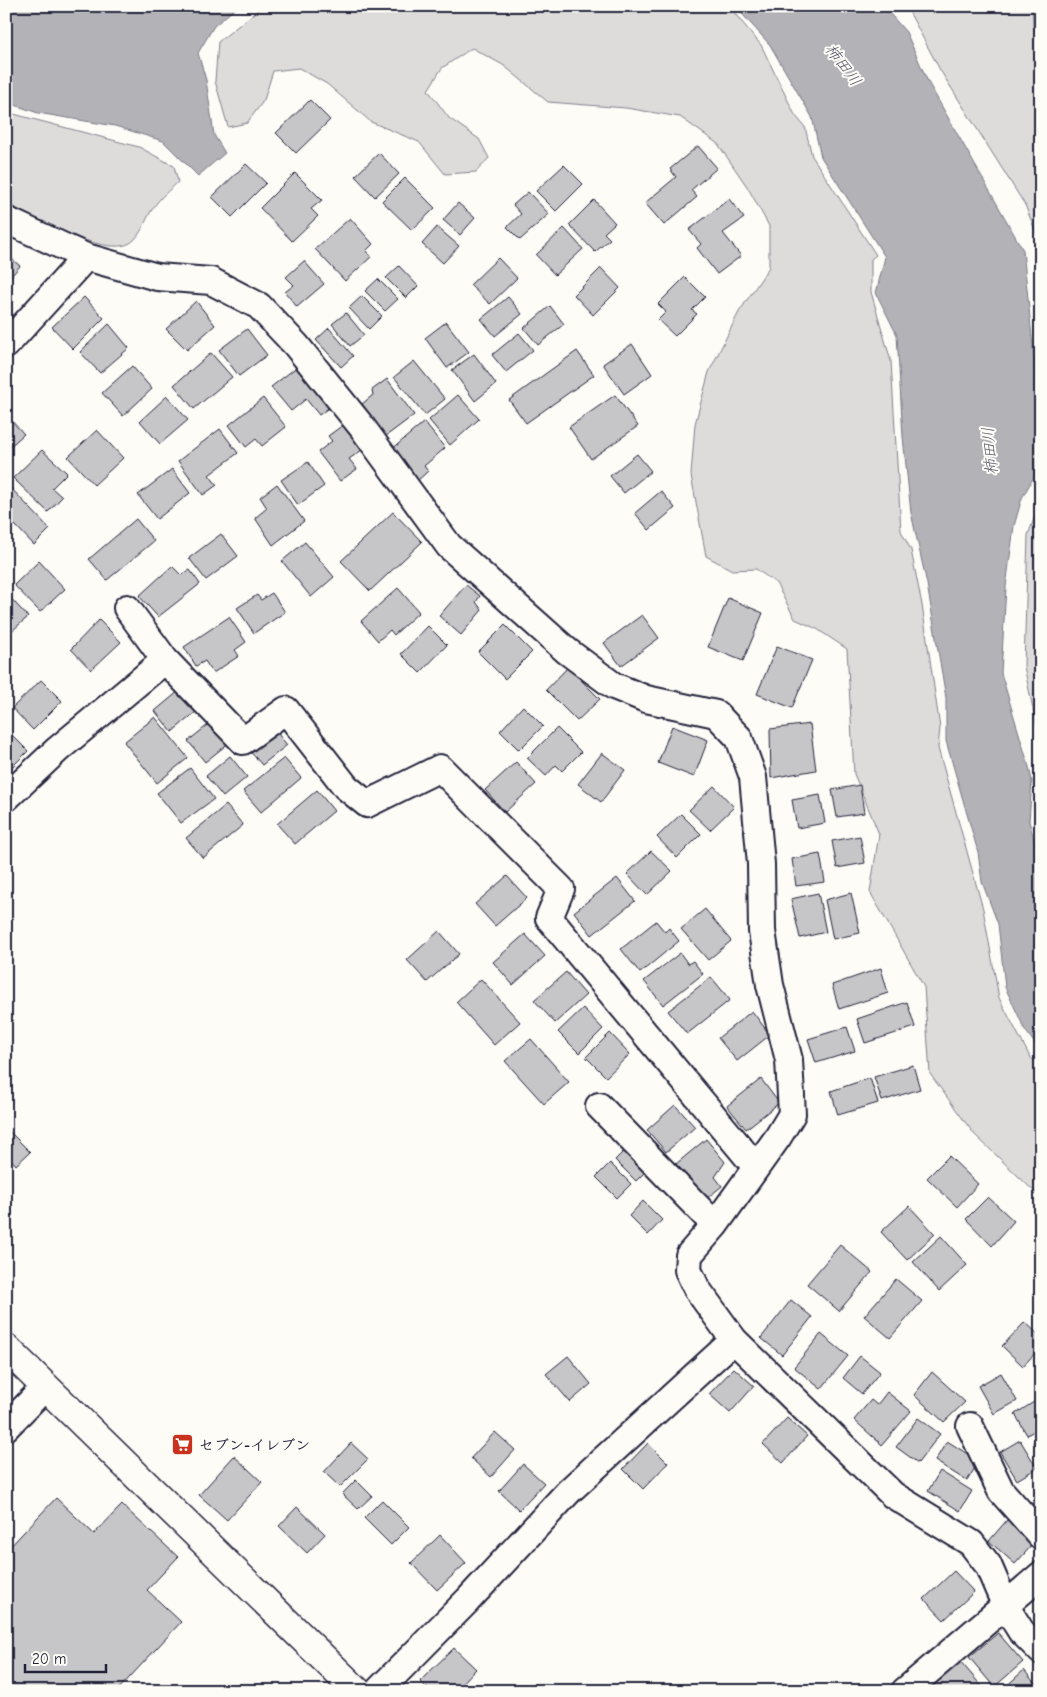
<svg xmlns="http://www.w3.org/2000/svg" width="1047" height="1697" viewBox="0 0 1047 1697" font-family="'Comic Neue','Klee One',sans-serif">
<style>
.green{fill:#dddcdb;stroke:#807f8b}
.water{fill:#b2b2b7;stroke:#787885}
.building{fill:#c6c6c8;stroke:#22223b}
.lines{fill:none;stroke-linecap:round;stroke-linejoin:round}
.minor-casing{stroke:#22223b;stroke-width:30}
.tertiary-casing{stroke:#22223b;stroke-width:31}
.minor{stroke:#fdfcf7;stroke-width:26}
.tertiary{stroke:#fdfcf7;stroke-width:28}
.labels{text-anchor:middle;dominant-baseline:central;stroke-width:4;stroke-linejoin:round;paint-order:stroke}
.poi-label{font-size:15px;font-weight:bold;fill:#22223b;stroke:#fdfcf7;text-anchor:start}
.water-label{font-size:16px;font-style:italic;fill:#545466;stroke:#fdfcf7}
</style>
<rect width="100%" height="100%" fill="#fdfcf7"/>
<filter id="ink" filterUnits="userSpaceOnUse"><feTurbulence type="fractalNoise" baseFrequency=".02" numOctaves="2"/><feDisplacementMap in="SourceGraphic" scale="10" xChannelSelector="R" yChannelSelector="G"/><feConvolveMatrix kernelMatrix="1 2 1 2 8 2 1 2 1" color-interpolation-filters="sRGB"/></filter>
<g filter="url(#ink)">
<path class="green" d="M263,6H725L732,10L761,45L795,115L805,127L812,156L876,255L871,259V292L891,361L901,531L911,550L922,605L940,728L938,748L983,909L999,998L1030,1057L1041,1067V1198L974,1134L930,1074L924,987L870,892L879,834L854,774L847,649L817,629L795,619L776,583L756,569L732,570L706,556L691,475L695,424L709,372L739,312L769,267V226L748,188L718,144L680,117L626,108L548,102L503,65L472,48L442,68L428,90L449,118L479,139L489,158L476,172L445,174L419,142L371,122L327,84L299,68L273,71L264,100L247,123L228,127L215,81L218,42Z
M906,6H1032L1033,26L1041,41V245L1025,205L940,70Z
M6,112L139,147L174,166L178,182C170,190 160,197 154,207C146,217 144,230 134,240C112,263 30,215 6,203Z
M1041,500V747L1024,666L1028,535Z"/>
<path class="water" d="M6,6H238L214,26L198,53L206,80L214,135L225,153L198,176L163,141L115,126L38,113L6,102Z
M735,6H883L906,32L928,82L1023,250L1040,415L1041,464L1022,498L1014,526L1006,587L1001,673L1029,767L1032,781L1029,821L1039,857L1041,876V1052L1025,1030L1005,987L998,924L982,882L978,852L946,741V698L927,584L911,513L903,437L897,335L876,293L885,257L821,157L812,117L770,45Z"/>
<path class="building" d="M310,100L330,120L296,153L276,133Z
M698,146L717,168L691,190L697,197L664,225L645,203L676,177L670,169Z
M379,153L399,174L375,197L355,176Z
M246,164L266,183L232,217L212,197Z
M564,165L583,184L556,211L536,191Z
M295,173L322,200L311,209L318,216L292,241L260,208Z
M405,178L435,208L412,230L382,201Z
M528,192L549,214L520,240L507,227L521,214L513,205Z
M729,199L744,218L723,233L741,256L717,274L697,248L701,244L689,230Z
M594,200L615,223L604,233L610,239L595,252L569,225Z
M458,203L475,218L460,235L443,220Z
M350,218L373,244L366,251L371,257L345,281L315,249Z
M437,227L459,246L443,263L422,244Z
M564,228L583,249L555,275L536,255Z
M6,254L20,266L6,282Z
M498,258L517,278L490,304L470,285Z
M304,261L324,284L297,307L285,292L294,285L286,277Z
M399,266L418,286L406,298L386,278Z
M601,268L620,288L593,315L574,295Z
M685,277L705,297L692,310L697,314L675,336L658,320L666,312L658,304Z
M378,279L398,299L385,311L365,291Z
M362,296L382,316L369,329L349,308Z
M84,297L104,318L73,349L52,327Z
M508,297L522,314L495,336L481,319Z
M196,301L215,325L187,350L166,329Z
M550,306L564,324L538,345L524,328Z
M346,313L364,335L350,346L332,324Z
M446,322L469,352L447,368L425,338Z
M109,324L129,348L100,373L80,352Z
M329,328L353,356L341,367L316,340Z
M247,329L267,355L239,376L219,350Z
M519,333L533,350L506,372L492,355Z
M632,344L652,374L624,394L603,364Z
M577,351L594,375L526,423L509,400Z
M211,353L232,377L194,409L174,385Z
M474,354L496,384L475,401L452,370Z
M414,361L445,399L425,415L394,377Z
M132,366L152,389L123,416L102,393Z
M298,366L331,406L319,415L306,399L291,411L271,387Z
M387,379L414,415L386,436L362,404L373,395L372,390Z
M458,395L479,419L450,445L429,420Z
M615,395L638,426L591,459L569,427Z
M167,396L188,420L160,444L140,421Z
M263,398L286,427L262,446L256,439L246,447L229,425Z
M6,415L24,434L6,450Z
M424,422L445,448L424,466L428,471L416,482L390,451Z
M343,425L362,450L349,459L357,469L340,481L318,452L332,441L328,436Z
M220,429L238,453L209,475L217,485L203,495L178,461Z
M97,430L123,458L94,485L68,457Z
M42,450L67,473L52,488L62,497L48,512L13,478Z
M637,454L651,471L624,493L610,476Z
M308,462L324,486L298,505L281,480Z
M172,469L190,493L157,519L138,495Z
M277,484L304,521L273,545L255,518L267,508L260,497Z
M8,485L50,529L34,545L15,525L6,533Z
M661,491L675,508L649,530L635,513Z
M393,512L422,542L370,591L341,561Z
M136,519L154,541L107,580L89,559Z
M221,534L238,556L206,580L189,558Z
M305,542L334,577L311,597L282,561Z
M39,561L65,589L40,612L14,585Z
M172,566L181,575L190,570L200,584L158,617L139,596Z
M466,585L480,596L476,602L482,610L461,635L439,616Z
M398,588L419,612L394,635L390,630L378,641L361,621Z
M6,593L28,617L6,636Z
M272,593L285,612L254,633L237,608L257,595L261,600Z
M728,598L763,613L743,661L708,647Z
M642,615L659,638L621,666L604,643Z
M229,617L246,642L235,650L239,656L213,673L205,661L196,666L184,647Z
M99,620L121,642L91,670L71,649Z
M505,625L532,652L505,679L478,652Z
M428,626L447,645L420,673L401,654Z
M777,646L812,660L792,708L757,694Z
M568,667L600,699L577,721L546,690Z
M41,680L62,701L33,730L12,708Z
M179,691L196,712L172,732L155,711Z
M523,706L543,726L519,750L500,731Z
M155,717L188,758L157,783L124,742Z
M213,721L230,742L205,762L188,741Z
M810,724L816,770L771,778L770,729Z
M672,726L708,740L694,777L658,763Z
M557,728L581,752L562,771L556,765L546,776L527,758Z
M6,729L28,751L6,773Z
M274,729L287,745L262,765L249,750Z
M602,753L625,770L601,802L578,784Z
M230,756L247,777L223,797L206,776Z
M284,758L301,778L261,812L243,791Z
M516,762L536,784L505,812L485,790Z
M190,768L214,799L181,823L157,793Z
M860,785L864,813L837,817L832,790Z
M714,786L734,807L710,830L689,810Z
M317,790L334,811L295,844L277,824Z
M820,795L825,823L797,828L792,800Z
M226,805L243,825L203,858L186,838Z
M681,814L701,834L677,858L657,837Z
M860,836L865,863L837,868L832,841Z
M651,851L672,871L647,895L627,874Z
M820,854L825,882L796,886L792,859Z
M507,876L527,898L495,926L475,904Z
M617,878L635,901L592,935L574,912Z
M818,893L826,932L800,938L791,899Z
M851,893L860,933L833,939L825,900Z
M705,909L731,941L708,960L681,929Z
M656,921L665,932L669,928L679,941L640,973L621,949Z
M439,931L459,954L427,982L407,960Z
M525,934L545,956L513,985L493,962Z
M680,953L688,964L693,961L703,974L663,1005L644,981Z
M881,968L888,993L839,1009L832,985Z
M566,972L586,995L555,1023L534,1000Z
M711,977L730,1000L687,1034L668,1011Z
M481,979L520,1022L494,1045L456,1002Z
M907,1002L915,1027L865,1043L857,1019Z
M583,1008L603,1029L579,1053L558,1032Z
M752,1011L770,1035L737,1061L718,1038Z
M847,1027L855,1051L816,1063L808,1039Z
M610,1033L630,1054L606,1077L586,1057Z
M531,1039L569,1082L544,1104L505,1061Z
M913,1065L920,1089L882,1101L874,1077Z
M870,1078L878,1103L838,1115L831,1091Z
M761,1079L779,1103L746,1129L727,1106Z
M675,1105L695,1127L666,1152L647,1130Z
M6,1128L30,1152L16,1165L6,1154Z
M706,1139L725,1162L715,1177L722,1186L706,1199L676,1164Z
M629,1146L650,1167L636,1181L615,1160Z
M949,1156L978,1184L957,1207L927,1178Z
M610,1163L631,1184L617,1198L596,1177Z
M988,1197L1014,1221L992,1246L966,1219Z
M643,1201L662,1220L648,1235L629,1216Z
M909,1206L935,1234L907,1260L881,1232Z
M941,1236L967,1265L939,1291L913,1262Z
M840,1245L872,1272L839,1311L807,1284Z
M896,1279L922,1301L890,1338L864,1316Z
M791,1300L812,1317L782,1355L761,1338Z
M1025,1322L1041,1337V1347L1023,1366L1002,1346Z
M821,1334L848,1356L821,1389L794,1367Z
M568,1356L591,1384L570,1402L546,1374Z
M860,1356L880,1372L862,1394L843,1378Z
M734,1368L754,1386L730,1413L709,1394Z
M932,1372L965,1402L944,1422L914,1395Z
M1001,1373L1017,1401L994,1414L978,1386Z
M887,1392L911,1411L882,1445L854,1420L871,1400L877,1405Z
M1037,1400L1041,1406V1427L1027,1435L1015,1414Z
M787,1418L807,1436L783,1463L763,1444Z
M918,1418L940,1434L918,1463L896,1447Z
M495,1432L515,1450L491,1477L471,1458Z
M1041,1437V1456L1033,1442Z
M1020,1440L1037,1468L1017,1480L1000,1452Z
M947,1441L979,1461L967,1481L935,1461Z
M351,1443L368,1459L340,1487L324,1472Z
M648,1443L668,1463L643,1489L623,1469Z
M234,1456L262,1482L227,1520L199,1495Z
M523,1464L544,1483L519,1510L499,1491Z
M940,1471L972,1491L960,1511L928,1491Z
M356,1480L372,1496L358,1509L342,1494Z
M1041,1494V1511L1032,1503Z
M56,1498L94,1534L122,1505L178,1557L147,1590L181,1622L117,1691H6V1551Z
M382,1500L409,1527L391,1545L364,1518Z
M297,1507L325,1534L307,1553L279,1526Z
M1007,1520L1034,1543L1015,1564L989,1541Z
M440,1535L466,1563L437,1590L411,1563Z
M954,1571L974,1592L944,1620L924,1599Z
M998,1633L1023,1662L994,1687L969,1657Z
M454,1648L476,1669L455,1691H430L420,1681Z
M959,1660L984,1689L935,1691L930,1685Z
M1024,1670L1041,1691H1001Z"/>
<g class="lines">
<defs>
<path id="minor" d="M6,220L86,257L157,277L211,281L259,306L296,345L362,427L449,546L567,651L614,686L646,699L716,714L739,738L753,777L761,864L762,931L770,985L789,1060L792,1114L778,1137L715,1225L689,1255L688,1270L697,1289L734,1340L569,1491L468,1600L378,1691
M6,345L86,257
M127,608L165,660L243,741L286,710L346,787L367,804L440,768L561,889L549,918L756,1167
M6,798L57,750L165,660
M599,1106L715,1225
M734,1340L893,1495L971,1543L988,1565L1006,1607L1021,1631L1041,1651
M970,1426L1001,1491L1041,1536
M6,1427L45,1387
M905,1691L1041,1575"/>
<path id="tertiary" d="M6,1348L357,1691"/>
</defs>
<use href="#minor" class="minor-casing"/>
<use href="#tertiary" class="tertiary-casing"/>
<use href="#minor" class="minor"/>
<use href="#tertiary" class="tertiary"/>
</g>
</g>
<defs>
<symbol id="supermarket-square" viewBox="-11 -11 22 22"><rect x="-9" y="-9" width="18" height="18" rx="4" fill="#c8321e" stroke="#fdfcf7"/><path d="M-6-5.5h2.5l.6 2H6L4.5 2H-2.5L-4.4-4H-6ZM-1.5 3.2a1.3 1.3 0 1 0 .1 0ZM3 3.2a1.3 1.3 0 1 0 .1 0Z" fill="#fff"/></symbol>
</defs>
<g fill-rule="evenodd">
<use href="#supermarket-square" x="170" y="1432" width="25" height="25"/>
</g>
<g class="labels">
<g class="poi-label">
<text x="199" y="1445">セブン-イレブン</text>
</g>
<g class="water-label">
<text transform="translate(843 65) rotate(53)">柿田川</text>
<text transform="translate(990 451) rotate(-95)">柿田川</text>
</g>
</g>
<rect width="1047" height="1697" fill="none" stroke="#fdfcf7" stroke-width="25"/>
<rect x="12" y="12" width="1022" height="1672" fill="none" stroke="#22223b" stroke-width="2" filter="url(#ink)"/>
<path d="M25 1664v8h81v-8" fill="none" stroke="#22223b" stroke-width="2.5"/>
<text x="32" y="1664" font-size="15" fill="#22223b" stroke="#fdfcf7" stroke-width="4" paint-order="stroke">20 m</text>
</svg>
